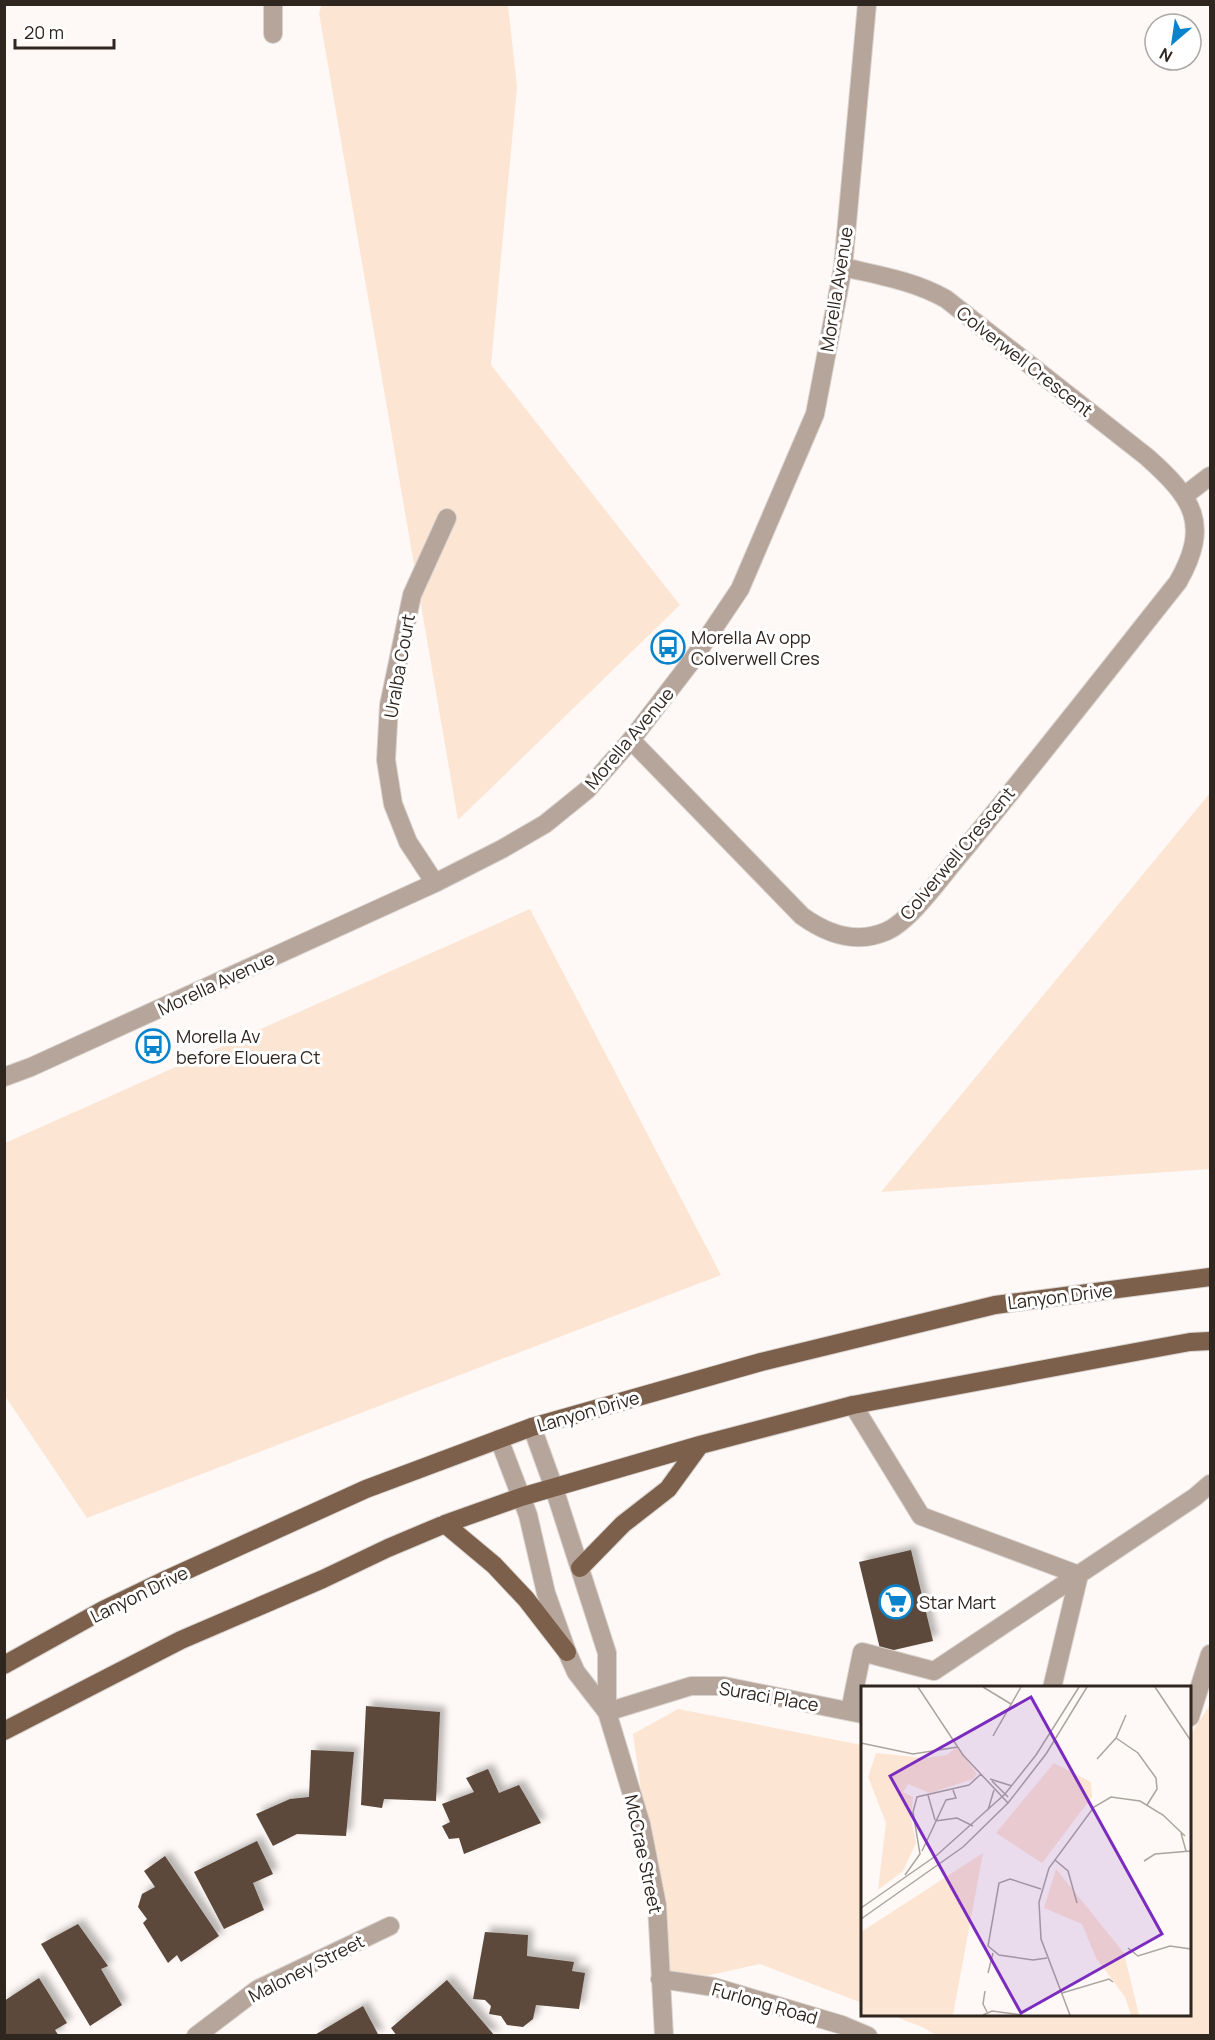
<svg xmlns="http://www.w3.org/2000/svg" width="1215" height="2040" viewBox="0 0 1215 2040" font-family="Manrope,sans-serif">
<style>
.green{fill:#fde5d4}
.building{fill:#5b483b;filter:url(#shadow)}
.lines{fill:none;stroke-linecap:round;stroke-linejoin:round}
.minor-casing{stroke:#d9d3cf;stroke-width:20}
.major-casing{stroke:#d9d3cf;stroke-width:20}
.minor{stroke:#b6a59a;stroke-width:18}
.major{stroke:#7c604b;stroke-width:18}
.labels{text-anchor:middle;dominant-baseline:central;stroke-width:6;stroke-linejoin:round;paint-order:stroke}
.street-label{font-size:18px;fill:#2f2620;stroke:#fff}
.poi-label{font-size:18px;fill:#2f2620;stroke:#fff;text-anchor:start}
.inset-road{fill:none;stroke:#aba5a0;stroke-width:1.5}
.view{fill:#7b2cbf;fill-opacity:0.15;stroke:#7b2cbf;stroke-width:3}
.inset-edge{fill:none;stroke:#2f2620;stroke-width:3}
</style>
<defs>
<filter id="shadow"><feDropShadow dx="5.5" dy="-5.5" stdDeviation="3" flood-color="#0004"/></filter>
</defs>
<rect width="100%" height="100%" fill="#fef9f6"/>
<path class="green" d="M322,4L508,5L517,87L491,365L680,605L458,820L319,13Z
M1210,793V1169L881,1192Z
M530,909L721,1275L87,1518L5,1396V1143Z
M1210,1705V2035H936L922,2027L891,2015L1190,2014V1735Z
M678,1709L862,1745V2003L760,1964L669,1984L633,1734Z"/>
<path class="building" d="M911,1550L933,1641L881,1653L859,1562Z
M366,1706L440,1712L436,1801L384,1799L382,1808L361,1805Z
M311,1750L354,1752L346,1836L297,1834L273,1846L256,1814L290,1799L309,1797Z
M488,1769L499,1793L519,1785L541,1823L464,1854L459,1838L449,1839L442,1826L450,1822L442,1804L474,1792L466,1778Z
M257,1841L273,1874L253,1883L264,1910L224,1929L194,1872Z
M165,1856L219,1936L181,1962L177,1955L168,1963L143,1923L147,1919L138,1907L142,1894L155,1887L144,1871Z
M78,1924L108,1966L101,1969L122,2005L90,2026L41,1944Z
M485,1932L528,1935L527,1956L574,1962L572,1971L585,1973L579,2009L536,2005L533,2019L523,2027L507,2025L501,2016L489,2014L491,2006L485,2000L473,1999Z
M39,1978L67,2023L55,2030L59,2036H6L4,2033V2001Z
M447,1980L495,2036H397L391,2028Z
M363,2006L379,2036H313Z"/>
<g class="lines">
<defs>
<path id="minor" d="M273,34V4
M1184,496L1210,476
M631,740L802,916C827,934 856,945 887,931C911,920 941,877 959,856C1033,766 1105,674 1178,582C1211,524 1193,498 1147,457L946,299C914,281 878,275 843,267
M435,883L408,842L393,804L386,760L389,705L412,595L447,518
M4,1077L31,1067L435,883L502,849L545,824L587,790L631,740L691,662L740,589L815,414L843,267L867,4
M853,1405L921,1516L1079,1575
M532,1427L554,1488L607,1653V1712L641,1824L657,1905L664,2036
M499,1439L528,1515L546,1593L567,1652L576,1672L607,1712
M1052,1688L1079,1575
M850,1711L862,1652L934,1671L1195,1497L1210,1484
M607,1712L691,1686H724L862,1714
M1190,1717L1210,1654
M660,1979L714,1987L842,2025L868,2036
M196,2036L258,1989L390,1926"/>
<path id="major" d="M445,1524L494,1565L526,1599L567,1652
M580,1568L623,1524L668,1489L700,1445
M4,1665L103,1610L163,1581L366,1489L532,1427L761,1362L995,1305L1210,1277
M4,1731L181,1640L323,1579L388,1548L445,1524L521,1497L700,1445L853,1405L1157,1348L1190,1342L1210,1341"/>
</defs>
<use href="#minor" class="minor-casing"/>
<use href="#major" class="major-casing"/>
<use href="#minor" class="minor"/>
<use href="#major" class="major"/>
</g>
<defs>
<symbol id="bus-ring" viewBox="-11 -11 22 22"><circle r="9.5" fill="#fff" stroke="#0984cc" stroke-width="1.5"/><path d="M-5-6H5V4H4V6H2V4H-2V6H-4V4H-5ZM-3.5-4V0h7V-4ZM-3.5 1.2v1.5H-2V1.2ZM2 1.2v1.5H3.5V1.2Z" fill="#0984cc"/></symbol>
<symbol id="supermarket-ring" viewBox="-11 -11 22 22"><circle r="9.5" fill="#fff" stroke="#0984cc" stroke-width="1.5"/><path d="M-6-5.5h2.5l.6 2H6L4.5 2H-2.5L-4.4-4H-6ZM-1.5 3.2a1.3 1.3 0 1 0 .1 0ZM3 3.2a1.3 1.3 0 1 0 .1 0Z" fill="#0984cc"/></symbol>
</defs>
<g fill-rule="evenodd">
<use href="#bus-ring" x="649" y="628" width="38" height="38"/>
<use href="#bus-ring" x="134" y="1027" width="38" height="38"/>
<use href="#supermarket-ring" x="877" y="1583" width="38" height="38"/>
</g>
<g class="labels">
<g class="street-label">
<text transform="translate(836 289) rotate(-81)">Morella Avenue</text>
<text transform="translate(1025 361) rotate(38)">Colverwell Crescent</text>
<text transform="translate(399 666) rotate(-80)">Uralba Court</text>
<text transform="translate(629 738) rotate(-50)">Morella Avenue</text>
<text transform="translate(957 853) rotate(-50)">Colverwell Crescent</text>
<text transform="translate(216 983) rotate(-25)">Morella Avenue</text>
<text transform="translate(1060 1296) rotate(-7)">Lanyon Drive</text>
<text transform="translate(588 1411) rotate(-16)">Lanyon Drive</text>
<text transform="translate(139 1594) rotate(-26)">Lanyon Drive</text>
<text transform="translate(769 1696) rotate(10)">Suraci Place</text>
<text transform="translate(644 1854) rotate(78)">McCrae Street</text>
<text transform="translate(306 1968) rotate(-27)">Maloney Street</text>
<text transform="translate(765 2003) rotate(16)">Furlong Road</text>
</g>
<g class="poi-label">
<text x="691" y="637">Morella Av opp<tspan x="691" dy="21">Colverwell Cres</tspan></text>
<text x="176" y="1036">Morella Av<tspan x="176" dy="21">before Elouera Ct</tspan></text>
<text x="919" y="1602">Star Mart</text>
</g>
</g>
<g transform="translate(861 1686)">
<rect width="330" height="330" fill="#fef9f6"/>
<path d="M96,61L116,88L112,93L69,107L47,98L42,106L52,111L50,131L55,157L42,185L17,204L25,137L7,91L15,67L64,72L86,69ZM193,77L230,96L231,111L181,177L135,147ZM122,167L92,329H0V246ZM195,183L263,267L278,329H270L264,311L235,272L221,238L183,222Z" fill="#fde5d4"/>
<path class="inset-road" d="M57,1L102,69L147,117M122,1L150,18M294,1L330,55M132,50L160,1M255,52L277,67L295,92L296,103L286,119M0,57L52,68L97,61M236,73L255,52L265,29M129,93L151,100M131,95L147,111M67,109L74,134M127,124L133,104M74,135L96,132L112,140M320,147L325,165M61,165L85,114L95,112L92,104M194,174L207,185L216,217M283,175L294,168L330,165M44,189L59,168L52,126L56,111L108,99L120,88M180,203L149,193L138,197L127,260L138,269L172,274L186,272M0,222L76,169L144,108L175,69L218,1M0,233L102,161L147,117L185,68L226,1M267,262L277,270L309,260L330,263M127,287L132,267M124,305L122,318L126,326M201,307L248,293L252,296M122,329L131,325L161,329M209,329L180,253L178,216L188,182L233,121L250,111L279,115L302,129L324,150"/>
<path class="view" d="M170,11L301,248L160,327L29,90Z"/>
<rect width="330" height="330" class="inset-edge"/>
</g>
<rect width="1215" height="2040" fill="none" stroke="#2f2620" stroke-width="12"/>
<g transform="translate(1173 42) rotate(209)"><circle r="28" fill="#ffffff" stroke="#aca8a6" stroke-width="1.5"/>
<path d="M0-4.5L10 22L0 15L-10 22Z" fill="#0984cc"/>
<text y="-9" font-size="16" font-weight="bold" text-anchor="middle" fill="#2f2620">N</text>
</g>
<path d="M15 39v9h99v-9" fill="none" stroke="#2f2620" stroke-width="3"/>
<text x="24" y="39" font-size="18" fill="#2f2620" stroke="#ffffff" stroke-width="4.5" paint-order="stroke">20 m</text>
</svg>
